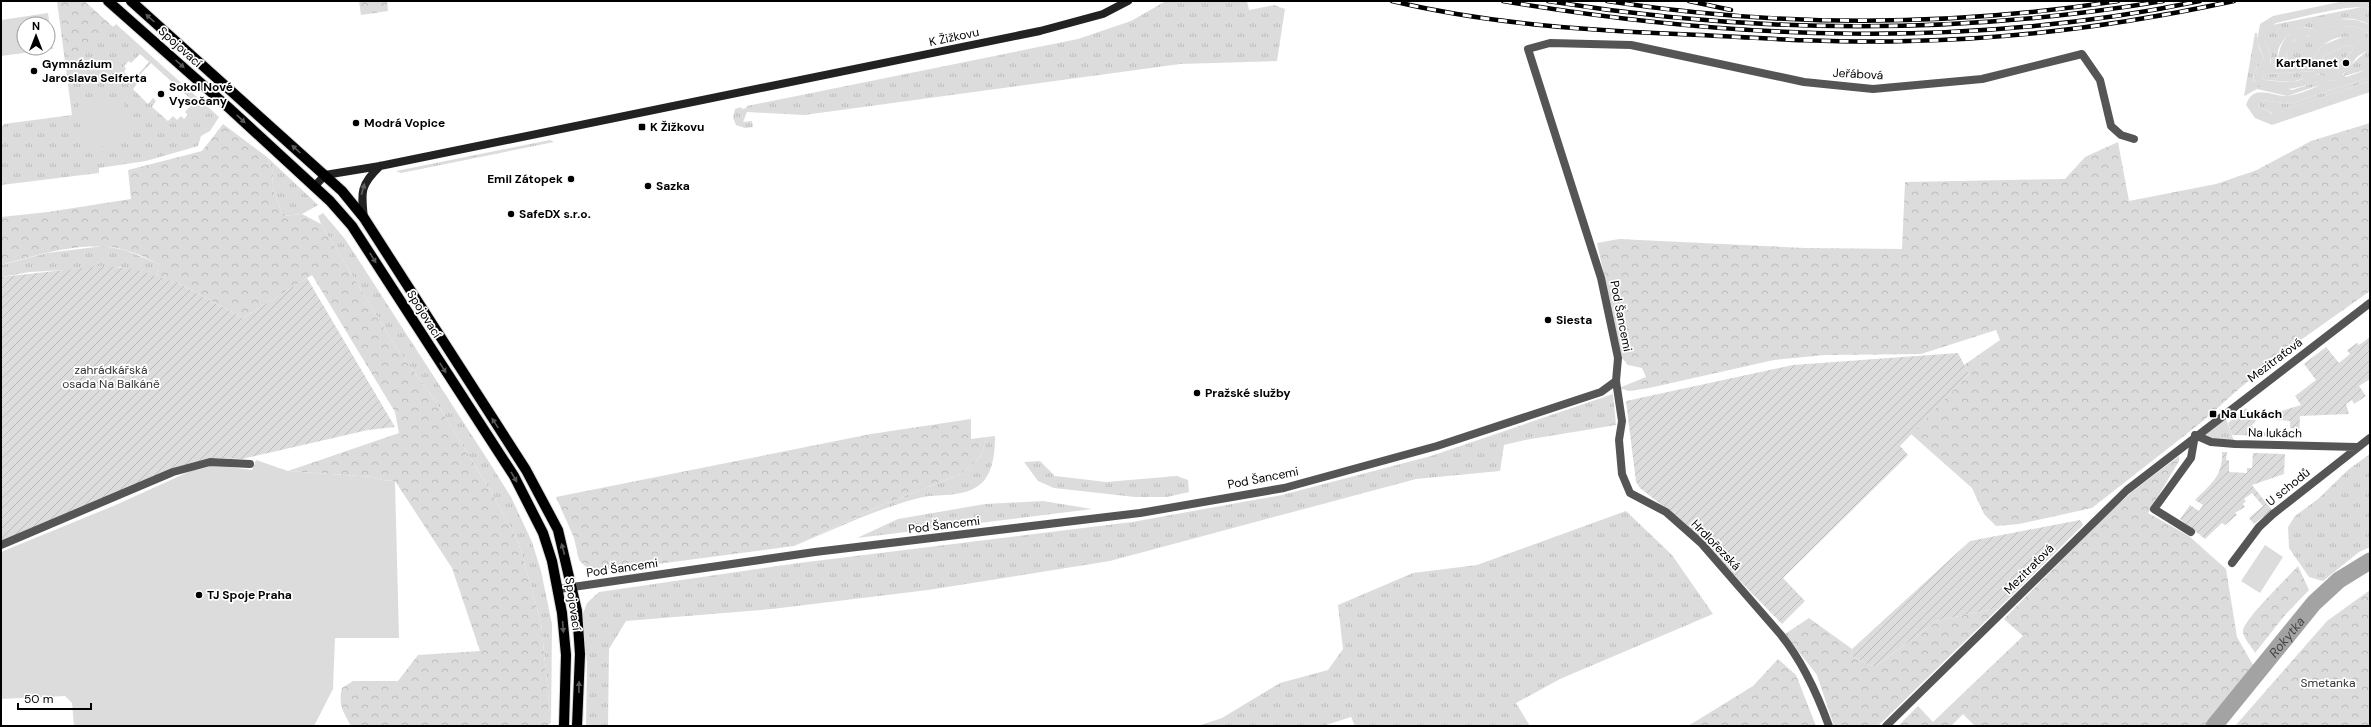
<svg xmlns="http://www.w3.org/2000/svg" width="2371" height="727" viewBox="0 0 2371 727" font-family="'DM Sans',sans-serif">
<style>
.grass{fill:url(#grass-tufts);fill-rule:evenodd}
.forest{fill:url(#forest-crowns)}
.garden{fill:url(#garden-furrows)}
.pitch{fill:#dcdcdc;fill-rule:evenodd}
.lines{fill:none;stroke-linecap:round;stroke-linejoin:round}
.river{stroke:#a3a3a3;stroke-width:17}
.primary-casing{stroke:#dbdbdb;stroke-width:12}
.street{stroke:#555;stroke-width:8}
.secondary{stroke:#222;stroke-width:8}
.primary{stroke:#000;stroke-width:10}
.rail-casing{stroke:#000;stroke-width:4.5}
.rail{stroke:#fff;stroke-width:3;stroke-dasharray:9;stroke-linecap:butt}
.oneway{fill:#595959}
.oneway2{fill:#646464}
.poi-dot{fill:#000;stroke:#fff;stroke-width:1.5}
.labels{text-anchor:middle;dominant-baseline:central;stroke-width:3.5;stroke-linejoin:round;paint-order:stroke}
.street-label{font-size:12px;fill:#000;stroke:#fff}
.poi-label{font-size:12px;font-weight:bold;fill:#000;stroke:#fff;text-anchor:start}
.park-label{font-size:12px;fill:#333;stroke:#fff}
.water-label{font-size:13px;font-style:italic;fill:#444;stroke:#fff}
</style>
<defs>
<pattern id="grass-tufts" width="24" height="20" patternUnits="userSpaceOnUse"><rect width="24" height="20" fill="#dcdcdc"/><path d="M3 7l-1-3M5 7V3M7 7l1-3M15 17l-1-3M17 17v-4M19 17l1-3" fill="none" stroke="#bbb"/></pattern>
<pattern id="forest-crowns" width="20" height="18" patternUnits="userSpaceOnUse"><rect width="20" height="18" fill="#dcdcdc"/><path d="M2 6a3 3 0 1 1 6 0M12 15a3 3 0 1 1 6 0" fill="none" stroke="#bbb"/></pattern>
<pattern id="garden-furrows" width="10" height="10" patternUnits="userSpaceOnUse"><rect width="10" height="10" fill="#dcdcdc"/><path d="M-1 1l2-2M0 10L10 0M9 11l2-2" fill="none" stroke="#bbb"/></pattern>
</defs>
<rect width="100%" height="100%" fill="#fff"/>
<path class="grass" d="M57,1H84L113,27L116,24L219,117L210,131L201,136L198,146L146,161L99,168V173L1,185V128L4,124L72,115ZM140,54L149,62L133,80L124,72L126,69L124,66L129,61L131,63ZM151,63L194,102L185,112L188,115L184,119L181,116L177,120L173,116L168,121L152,107L156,101L153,98L148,104L133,89L137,84L134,81Z
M1166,1H1247L1249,10L1274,5L1285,9L1277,61L1180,64L804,115L747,112L743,122L752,121L753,127L745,128L736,125L733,118L735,109L741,107L742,109L746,108L747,106L1078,39L1131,21Z
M2362,7L2370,9V25C2360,19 2342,15 2333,23C2328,26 2326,31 2321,34C2317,33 2314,29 2309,28C2296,25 2281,39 2278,51C2277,55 2278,60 2278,64L2270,65C2276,49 2254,40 2272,25Z
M2346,26C2355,27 2369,27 2369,38L2360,45C2351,30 2329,38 2319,49C2315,53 2316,59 2313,63L2289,65L2286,52L2291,43L2300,36L2306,35L2322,41C2332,37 2334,27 2346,26Z
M2255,33H2257L2258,45L2264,58L2253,74L2254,81L2292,90L2317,82L2321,83L2320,85L2287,96L2257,89L2244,96Z
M2348,45L2352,46L2353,50L2337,66L2336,80L2329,81L2319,74L2292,82L2265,80L2262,77L2266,74L2315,71L2322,63L2324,55Z
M2369,49L2370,63L2365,70L2344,76L2345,70Z
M2370,77V81L2273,114L2259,106L2258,102L2262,100L2289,104Z
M550,140L554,142L401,173L396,171Z
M267,157L318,205L302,214L283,216L272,187L273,172Z
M323,213L345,239L491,465L511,497L532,542L541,571L552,624L551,723L541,622L518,541L493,495L433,397L395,346L321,224L318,216Z
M104,246L125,250L159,264L156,276L119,267L30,272L1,277V265L47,253Z
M1613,394L1616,425L1525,440L1504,445L1500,471L1416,479L1110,561L928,590L772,609L626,621L609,649L608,726H586L587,663L582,616L587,603L599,592L799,563L1132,522L1282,495L1431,456Z
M2224,413L2235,444L2195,435Z
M995,436C995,453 993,476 978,486C961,498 938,493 919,498C876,509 835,529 794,546L882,505L961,474L981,456L987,437Z
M2370,454V547L2359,552L2323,581L2309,577L2289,548L2288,527L2295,516L2318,499L2349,469Z
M1040,461L1055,476L1106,482L1177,476L1188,480L1189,492L1167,497H1135L1054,488L1038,481L1024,462Z
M1043,501L1092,509L857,538L898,519L985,504Z
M1626,511L1672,555L1713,614L1560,679L1516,703L1530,726H1355L1351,717L1323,726H1198L1222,718L1280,683L1328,670L1343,649L1338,605L1413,573L1477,565Z"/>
<path class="forest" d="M59,1H84L113,27L90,51L67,55Z
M359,1H387L388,11L361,15Z
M2370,123V291L2288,349L2240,388L2203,421L2092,508L2019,524L1996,526L1984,514L1972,488L1911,434L1969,374L1964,365L2000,340L1996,330L1921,354L1825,355L1774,360L1649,388L1629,391L1619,388L1646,377L1642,368L1628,365L1622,358L1597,243L1619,239L1805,248L1902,249L1905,182L2065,179L2085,157L2118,142L2129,201L2216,184L2257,170L2311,141Z
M223,124L267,157L273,172L272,187L283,216L302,214L321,224L395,346L433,397L493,495L518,541L541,622L551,723L546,726H351C343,711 338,705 342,688L353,681H398L418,655L480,651L452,568L395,481L382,480L373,477L288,471L399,433L395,412L312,275L243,318L176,282L164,281L156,276L159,264C148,259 136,253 125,250C88,239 37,255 1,265V217L48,212L131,199L128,170L202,151Z
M971,419V439L987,437L981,456L961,474L882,505L794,546L650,565L589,570L579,560L574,538L556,497L871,434Z
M2179,456V461L2148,513L2189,536L2226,569L2237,637L2253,665L2205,726H1975L1963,714L1951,726H1898L1918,706L1933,722L2023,636L2004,619L2105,516L2133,491Z
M2298,566L2309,590L2285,615L2255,653C2252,647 2243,638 2243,631C2243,620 2288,577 2298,566Z
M2370,590V726H2235L2327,621Z
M1999,608L1878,726H1834L1817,675L1785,634L1809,618L1852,649L1851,656L1874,667L1939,620Z
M1778,659L1796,675L1816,726H1688L1753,686Z"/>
<path class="garden" d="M100,266C118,267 139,269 156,276C164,279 167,281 176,282L243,318L307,278L395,427L368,430L242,459L210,458L1,542V277Z
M2370,337V379L2359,386L2366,396L2354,404L2352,400L2346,404L2349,414L2300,416L2299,438L2295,437V429L2290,428V421L2275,420V413L2301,405L2295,396L2316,380L2304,364L2326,347L2339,363L2350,354L2347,350L2357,343L2359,345Z
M1958,353L1969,374L1900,446L1908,455L1783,578L1805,601L1782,624L1682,521L1640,488L1636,482L1626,401L1793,365Z
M2246,408L2256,421L2252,425L2253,430L2273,434V436L2232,435L2228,423Z
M2222,452H2227L2226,460H2229V472L2247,473V468H2252L2253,453L2285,454L2284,474L2252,485L2272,510L2254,524L2249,518L2263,506L2252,493L2244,499L2246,501L2243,504L2245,507L2235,513L2237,515L2225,525L2222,523L2205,539L2180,519L2190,505L2199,511L2203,505L2195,500C2211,484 2223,476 2222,452Z
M2080,520L2083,525L1999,608L1939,620L1874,667L1851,656L1852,649L1970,541Z"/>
<path class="pitch" d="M2344,1L2370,2V9C2354,2 2296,19 2276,23L2268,29L2265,40L2271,56L2270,65L2278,64C2277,48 2287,26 2307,28C2313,28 2316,32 2321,34L2334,21L2340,19L2357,20L2370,25V49L2358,56L2343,74L2346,77L2363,71L2370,63V77L2289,104L2262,100L2258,105L2272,114L2370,81V92L2272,125L2255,118L2246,105C2253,84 2269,95 2285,96C2294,96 2314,89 2321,84L2317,82C2302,87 2269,96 2255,83L2253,74L2264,58L2257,41L2260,24L2273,16ZM2346,26C2355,27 2369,27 2369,38L2360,44L2355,38L2345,36L2323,45L2317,51L2313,63L2288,65L2286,52L2294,40L2306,35C2311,36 2314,41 2318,41C2329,44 2333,28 2346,26ZM2348,45L2352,46L2353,50L2336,68V80L2329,81C2319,66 2304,82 2291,82C2282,82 2273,81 2265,80L2262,77L2266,74L2315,71L2320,67L2324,55Z
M48,13L53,49L1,56V20ZM24,24H48V48H24Z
M123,97L132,142L87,149L78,105Z
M256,460L288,471L373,477L382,480L395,481L399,638H335L333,689L314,726H74L72,703L65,696L1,699V552L118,504L197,468L214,465L252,470Z
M2265,545L2283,557L2260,593L2241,581Z"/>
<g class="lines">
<path class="river" id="s1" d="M2214,726L2314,603L2339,580L2370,561"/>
<defs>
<path id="primary" d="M108,1L229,108L330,201L352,226L514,476L543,533L552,561L562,613L566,655L564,726
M131,1L342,191L364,218L526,470L558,530L577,611L580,654L577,726"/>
</defs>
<use href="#primary" class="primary-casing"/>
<path class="street" d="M2191,532L2154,509L2191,458L2195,435L2211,442L2235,444L2356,447
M1,545L173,472L210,462L250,464
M2232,563L2259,527L2273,514L2370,438
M559,589L815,552L1140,513L1284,488L1437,446L1601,392L1616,381
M1829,726C1817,693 1803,662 1781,635L1701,543L1666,512L1630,493L1622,474L1619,440L1622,421L1616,381L1618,358L1601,278L1528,49L1550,43L1631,45L1804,82L1873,89L1982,79L2082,54L2100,80L2111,126L2121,135L2134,139
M1886,726L2127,490L2370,303"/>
<path class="secondary" d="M314,187L325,175L380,166L1040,31L1103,14L1128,1
M364,218C361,192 360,185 380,166"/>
<use href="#primary" class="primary"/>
<defs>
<path id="rail" d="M1392,1C1493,25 1597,31 1700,35C1770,39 1839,43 1909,41C2019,39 2127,24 2234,1
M1503,1C1734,40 1969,49 2200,1
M1548,1C1752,34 1960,35 2163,1
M1607,1C1776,27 1950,27 2118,1
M1689,1L1731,10"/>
</defs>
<use href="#rail" class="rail-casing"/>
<use href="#rail" class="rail"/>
</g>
<defs><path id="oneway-solid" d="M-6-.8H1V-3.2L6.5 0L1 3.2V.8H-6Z"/></defs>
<g class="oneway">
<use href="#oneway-solid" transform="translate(150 18) rotate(-138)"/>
<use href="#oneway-solid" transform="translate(180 64) rotate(42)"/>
<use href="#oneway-solid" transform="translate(241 119) rotate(43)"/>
<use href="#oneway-solid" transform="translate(296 149) rotate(-138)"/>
<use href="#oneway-solid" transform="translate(373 258) rotate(58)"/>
<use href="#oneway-solid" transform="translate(443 368) rotate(58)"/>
<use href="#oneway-solid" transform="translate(495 423) rotate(-123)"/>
<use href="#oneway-solid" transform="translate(514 477) rotate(60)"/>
<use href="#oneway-solid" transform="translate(563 549) rotate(-105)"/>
<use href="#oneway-solid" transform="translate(563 627) rotate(86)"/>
<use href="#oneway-solid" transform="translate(579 687) rotate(-89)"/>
</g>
<use class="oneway2" href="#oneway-solid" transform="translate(363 189) rotate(-74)"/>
<g class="poi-dot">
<circle cx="2346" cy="63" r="4"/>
<circle cx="34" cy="71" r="4"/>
<circle cx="161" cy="94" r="4"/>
<circle cx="356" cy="123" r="4"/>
<rect x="638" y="123" width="8" height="8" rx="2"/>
<circle cx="571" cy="179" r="4"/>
<circle cx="648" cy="186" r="4"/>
<circle cx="511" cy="214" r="4"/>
<circle cx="1548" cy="320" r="4"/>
<circle cx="1197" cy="393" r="4"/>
<rect x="2209" y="410" width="8" height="8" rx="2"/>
<circle cx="199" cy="595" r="4"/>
</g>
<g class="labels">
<g class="street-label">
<text transform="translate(954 37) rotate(-12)">K Žižkovu</text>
<text transform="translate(180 47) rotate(42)">Spojovací</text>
<text transform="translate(1858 74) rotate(3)">Jeřábová</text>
<text transform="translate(424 314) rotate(58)">Spojovací</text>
<text transform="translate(1621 316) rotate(79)">Pod Šancemi</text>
<text transform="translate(2275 360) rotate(-37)">Mezitraťová</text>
<text transform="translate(2275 433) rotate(1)">Na lukách</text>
<text transform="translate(1263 478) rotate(-11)">Pod Šancemi</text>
<text transform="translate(2288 487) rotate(-39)">U schodů</text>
<text transform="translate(944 525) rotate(-7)">Pod Šancemi</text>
<text transform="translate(1716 545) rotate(46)">Hrdlořezská</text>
<text transform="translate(622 568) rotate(-8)">Pod Šancemi</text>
<text transform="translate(2029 569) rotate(-45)">Mezitraťová</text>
<text transform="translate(573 604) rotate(82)">Spojovací</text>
</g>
<g class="poi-label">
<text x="2338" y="63" text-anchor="end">KartPlanet</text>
<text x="42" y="64">Gymnázium<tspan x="42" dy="14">Jaroslava Seiferta</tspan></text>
<text x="169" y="87">Sokol Nové<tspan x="169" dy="14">Vysočany</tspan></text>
<text x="364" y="123">Modrá Vopice</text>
<text x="650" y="127">K Žižkovu</text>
<text x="563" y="179" text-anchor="end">Emil Zátopek</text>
<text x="656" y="186">Sazka</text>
<text x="519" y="214">SafeDX s.r.o.</text>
<text x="1556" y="320">Siesta</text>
<text x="1205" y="393">Pražské služby</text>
<text x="2221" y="414">Na Lukách</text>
<text x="207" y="595">TJ Spoje Praha</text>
</g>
<g class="park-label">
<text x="111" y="370">zahrádkářská<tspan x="111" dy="14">osada Na Balkáně</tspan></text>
<text x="2328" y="683">Smetanka</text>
</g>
<g class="water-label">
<text stroke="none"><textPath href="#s1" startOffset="115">Rokytka</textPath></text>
</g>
</g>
<rect width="2371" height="727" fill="none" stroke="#000000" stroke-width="4"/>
<g transform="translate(36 36)"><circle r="19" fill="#ffffff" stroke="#999999"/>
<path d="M0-3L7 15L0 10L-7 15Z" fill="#000000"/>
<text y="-6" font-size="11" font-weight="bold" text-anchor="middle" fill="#000000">N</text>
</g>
<path d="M18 703v6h73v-6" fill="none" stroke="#000000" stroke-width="2"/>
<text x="24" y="703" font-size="12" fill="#000000" stroke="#ffffff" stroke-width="3" paint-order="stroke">50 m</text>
</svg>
